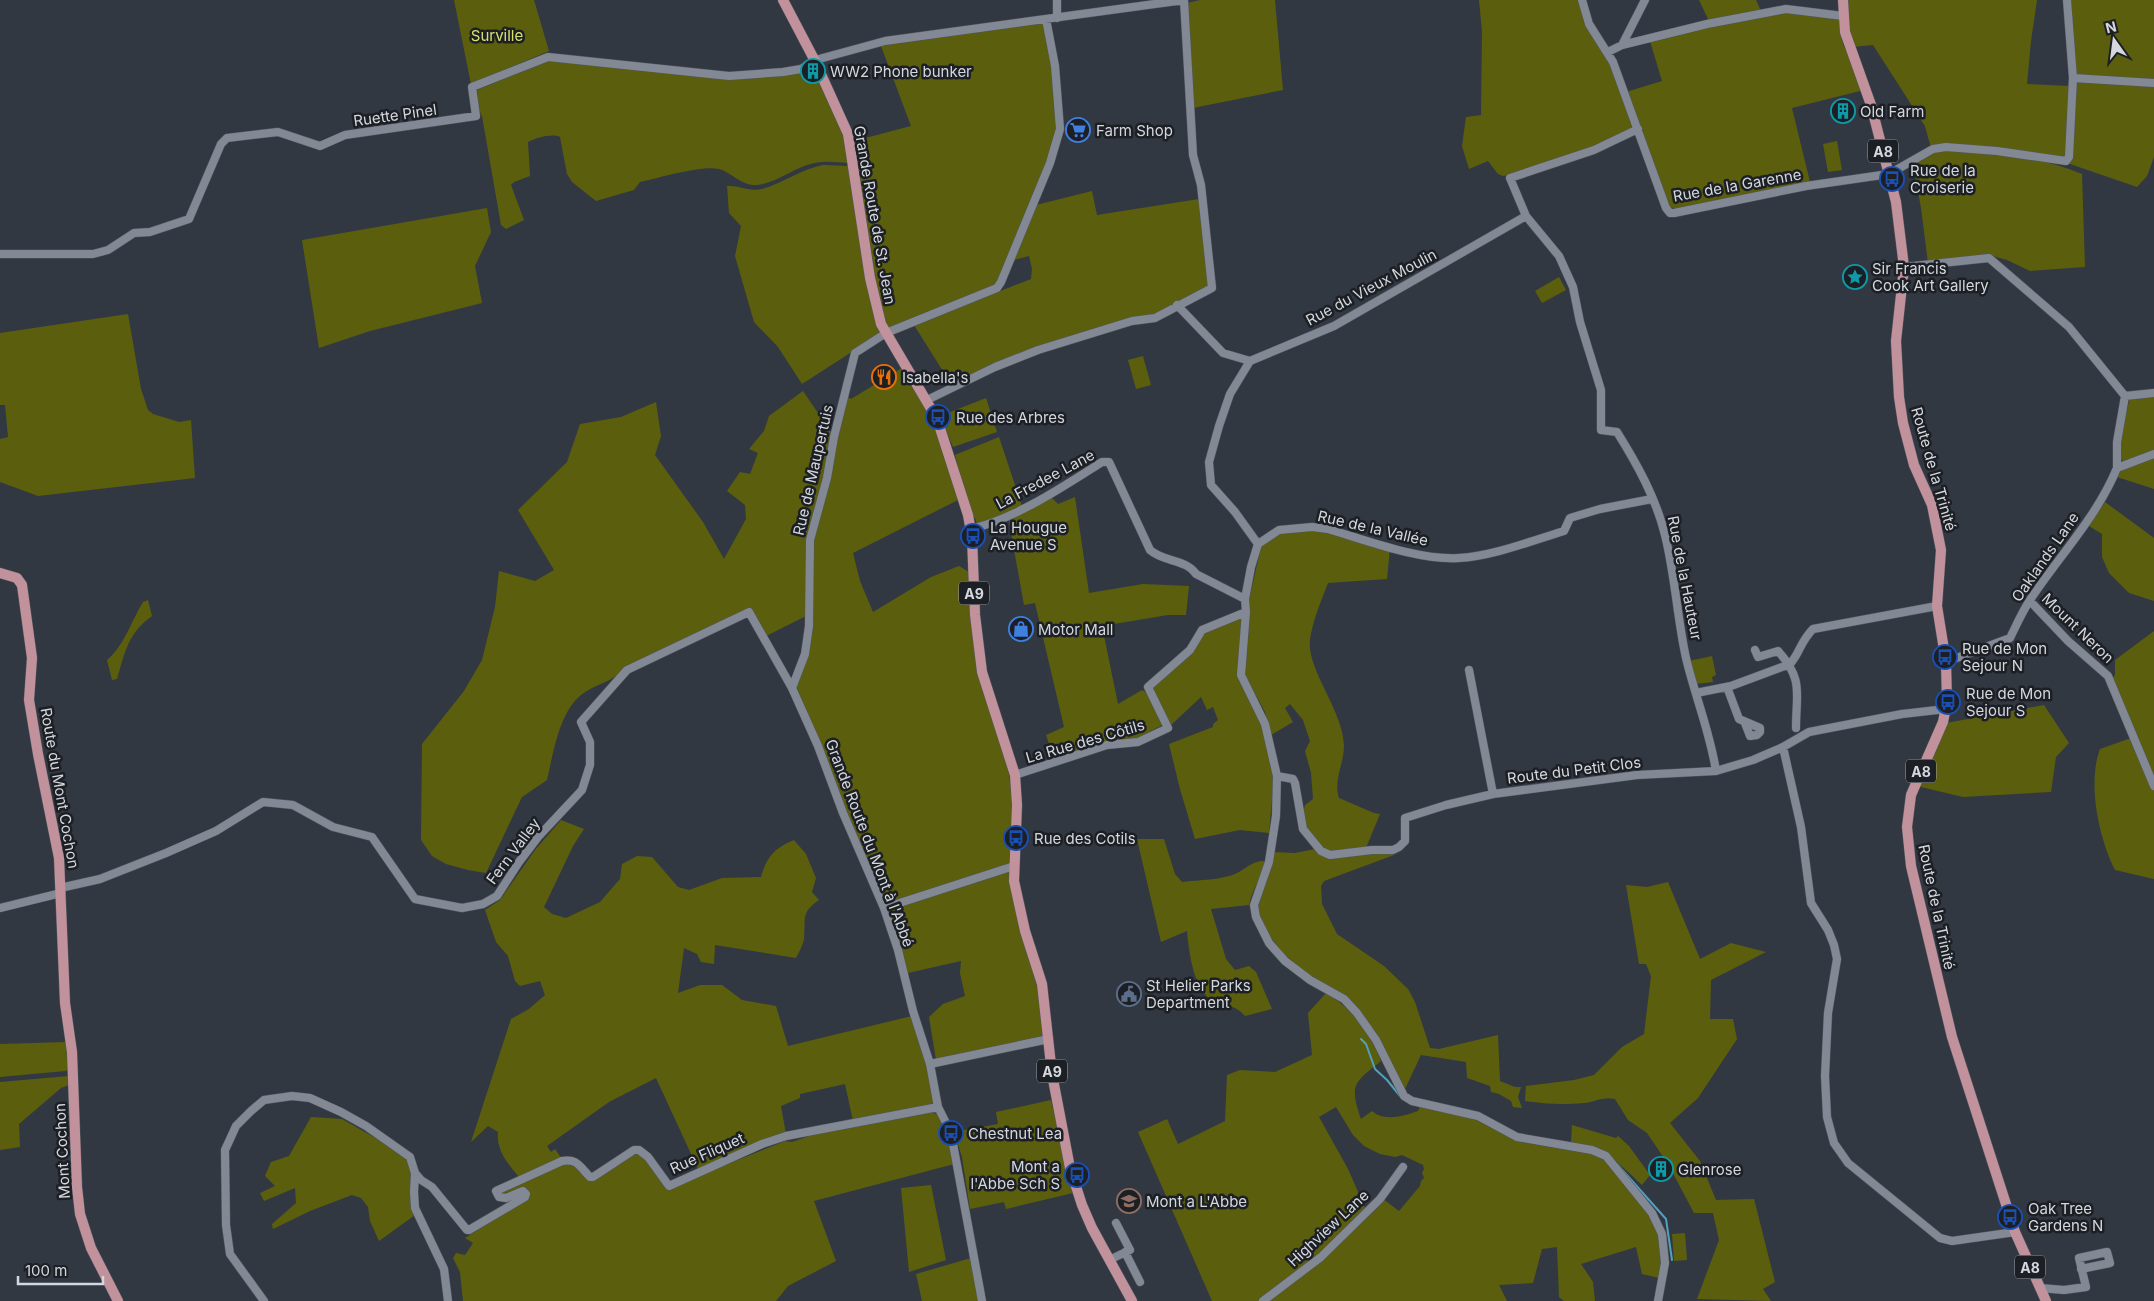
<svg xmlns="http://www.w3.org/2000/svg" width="2154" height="1301" viewBox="0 0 2154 1301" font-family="Inter,sans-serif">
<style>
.green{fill:#5b5f0d}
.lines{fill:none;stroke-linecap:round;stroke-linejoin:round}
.stream{stroke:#539fbe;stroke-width:2}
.minor-casing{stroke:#52565f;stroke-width:9}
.major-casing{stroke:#52565f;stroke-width:11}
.minor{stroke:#828995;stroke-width:8}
.major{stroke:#c1929c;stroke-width:10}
.labels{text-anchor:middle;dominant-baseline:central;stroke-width:5;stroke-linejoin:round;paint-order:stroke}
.shield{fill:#1c1f24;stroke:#9da0a6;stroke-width:1}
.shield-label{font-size:14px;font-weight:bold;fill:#d4d8de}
.park-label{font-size:15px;fill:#d8e16e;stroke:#1c1f24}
.poi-label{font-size:15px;fill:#d4d8de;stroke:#1c1f24;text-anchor:start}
.street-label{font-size:15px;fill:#d4d8de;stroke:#1c1f24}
</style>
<rect width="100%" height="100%" fill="#323842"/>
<path class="green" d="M454,0H534L549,51L471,84Z
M1200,0H1275L1283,90L1193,108L1187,3Z
M1479,0H1579L1584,23L1609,59L1635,128L1592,148L1519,173L1503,176L1498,174L1488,161L1469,169L1462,146L1466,117L1481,115L1482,32Z
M1699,0H1756L1761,11L1709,21Z
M1846,0H2037L2031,41L2027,84L2070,86L2066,156L2062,158L1931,148L1925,126L1873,45L1853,47L1850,35Z
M2069,0H2154V80L2075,76Z
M1785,12L1839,18L1843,44L1864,90L1792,108L1810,182L1678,210L1668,206L1626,92L1662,81L1650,41L1711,26Z
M1043,22C1053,61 1060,104 1054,143L998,282L991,288L890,330L887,328L875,281L854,141L911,126L881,46Z
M556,60L669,73L799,72L802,77L818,75L846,140L848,163C835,162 820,160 807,165C790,171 775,183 757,185C741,186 733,173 719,169C701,165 659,178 640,182L634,190L596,201L572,182L567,174L560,137C552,133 536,138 528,142L530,176L514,182L511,185L524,220L506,229L501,225L482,116L479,110L477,90L548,61Z
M2075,81L2154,86V157L2147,176L2137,187L2070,164Z
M1837,141L1842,170L1828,172L1823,144Z
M1941,150C1990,152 2037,155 2082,174L2085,267L2030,271L2007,260L1989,255L1928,263L1921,208L1913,165Z
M823,165L848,166L880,331L875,337L802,384L778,347L754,322L735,256L741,226L729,213L727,186C739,185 750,192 762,189C783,183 802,169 823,165Z
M1092,191L1097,215L1199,199L1208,286L1154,315L999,363L951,384L914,325L1031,279L1032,269L1029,256L1011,261L1036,205Z
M487,208L491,232L475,266L482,303L370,331L319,348L302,240Z
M1559,277L1566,290L1542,303L1535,291Z
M128,314L141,389L148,410L153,414L179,422L191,420L195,478L38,496L0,482V439L8,437L5,405H0V333Z
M1143,356L1151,385L1136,389L1128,360Z
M902,368L930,412L960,499L853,553L860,581L873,612L931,577L959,566L969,572L970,609L978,676L1008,768L1013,800L1011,872L1025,944L1038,990L1044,1036L936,1060L929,1017L943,1004L965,996L960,973L961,961L908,973L901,948L885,903L842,804L831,770L795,683L809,652L812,625L813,539L846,396L851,399Z
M803,391L833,435L808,540V615L766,636L750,608L626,668C613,682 595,684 581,695C559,712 553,755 547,780L522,797L486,873L468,870L446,864L432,856L421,840L422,744L464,691L482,660L495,607L499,571L535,581L554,570L518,510L567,462L580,424L621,417L656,402L661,436L655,455L703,522L724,559L746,519L745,505L727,491L740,472L750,474L758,453L749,449L764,431L769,416Z
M2154,396V451L2123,461L2118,458L2119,438L2130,398Z
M986,398L997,432L953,447L940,416Z
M999,437L1022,506L977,525L975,518L972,519L955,455Z
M2154,457V489L2117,477L2122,469Z
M1051,497L1058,504L1075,497L1089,593L1143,584L1189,586L1186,615H1168L1102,626L1118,704L1142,690L1147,693L1164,724L1132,741L1055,761L1046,735L1064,727L1035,603L1024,605L1008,516Z
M2105,502L2154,538V601L2129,593L2109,573L2102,557V534L2089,526Z
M1312,529L1327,531L1390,548L1387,579L1328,583C1322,599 1308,631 1310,649C1314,679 1343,713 1344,746C1344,764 1333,780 1339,798L1374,813L1380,814L1366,848L1330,853L1323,850L1306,828L1303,814L1305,805L1313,799L1311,773L1305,751L1310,741L1303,720L1290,704L1285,708L1293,722L1271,735L1265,712L1245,675L1250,613L1249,600L1261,547L1279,532Z
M148,600L152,616C128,633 125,652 117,679L112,680L107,660C124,646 132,620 143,602Z
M1244,615L1239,675L1262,725L1274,777L1269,833L1240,830L1195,839L1180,789L1169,744L1213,727V724L1218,720L1213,707L1207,710L1201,697L1170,726L1151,687L1204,632Z
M2154,631V776L2112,679L2115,675V660Z
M1712,656L1716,675L1712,677L1713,682L1696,684L1689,661Z
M2044,705L2069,743L2056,757L2051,792L1963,797L1917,786L1946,723Z
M2131,738L2154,790V879L2115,870C2099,838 2087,784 2100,749Z
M561,820L584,829L573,846L544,907L552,914L566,918L600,902L620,879L622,864L637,856L652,857L678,887L689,890L722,878L761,877C767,856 775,848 794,840L806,854L816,878L812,892L819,900C800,913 806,919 804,939C803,945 799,952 796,958L715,945L714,964L701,962L697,954L684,948L678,993L700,985H722L742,1000L776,1006L788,1046L912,1016L927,1062L934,1102L927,1107L853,1121L845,1084L800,1094V1098L781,1106L786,1134L698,1169L656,1078L609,1102L547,1146L551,1152L555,1149L562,1159L519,1177C508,1164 496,1150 498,1132L488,1126L471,1142L511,1019L529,1009L545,995L540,981L520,986L515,981L508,956L496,942L485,910L500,900L535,850Z
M1137,839H1164L1175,874L1182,882C1197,880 1224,880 1237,873C1245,869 1254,860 1265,861C1262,877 1252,890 1249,905L1211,909L1226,959L1235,970L1249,966L1256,972L1272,1009L1245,1016C1234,1003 1227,1008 1214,1002C1193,990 1189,952 1187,931L1161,942Z
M1315,849L1339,856L1392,852L1394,855L1324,881L1321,886L1322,904L1337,934L1384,966L1408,989L1415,1002L1430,1048L1439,1049L1498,1035L1500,1081L1515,1087H1521L1518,1097L1522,1108L1513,1107L1511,1101L1499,1094L1491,1092L1490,1086L1467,1078L1466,1062L1421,1055L1405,1089L1378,1035L1350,1001L1339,992L1308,974L1285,955L1270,937L1260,916L1258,904L1272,852L1295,853Z
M1668,882L1700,959L1731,943L1766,952L1711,980L1710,1019H1733L1737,1039L1698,1098L1670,1123L1700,1161L1716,1200L1754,1199L1775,1282L1763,1289L1771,1301L1697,1299L1719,1240L1713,1213H1694L1668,1164L1647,1133L1628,1120L1615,1099C1603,1096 1595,1102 1584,1103C1563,1105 1546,1104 1525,1101L1526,1086L1574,1080L1594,1075L1622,1047L1644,1034L1651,976L1646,964H1639L1626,885L1647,887Z
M1326,993C1353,1009 1369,1031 1381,1061C1354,1083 1349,1084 1361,1119L1372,1111C1384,1122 1404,1116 1418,1111L1420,1106L1441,1109L1476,1120L1516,1141L1591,1154L1604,1160L1649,1213L1659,1236L1661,1262L1659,1278L1642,1274L1636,1247L1581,1264L1593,1282L1595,1301H1564L1559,1297L1557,1247L1542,1249L1533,1283L1499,1285L1507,1301H1270L1323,1257L1383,1199L1399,1211L1420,1186L1421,1181L1424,1178L1422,1173L1424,1169L1423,1165L1402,1155L1395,1157L1380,1154L1364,1146L1353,1135L1336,1107L1319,1117L1348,1169L1366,1210L1322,1254L1261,1301H1212L1138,1132L1167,1119L1178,1144L1225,1121L1227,1075L1240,1070L1275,1072L1312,1055L1308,1013Z
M67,1042L70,1069L65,1071L0,1077V1044Z
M69,1076V1085L61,1088L19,1124L20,1147L0,1150V1082Z
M1051,1100L1073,1193L1006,1209L1004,1202L970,1209L962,1157L954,1132L998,1124L996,1112Z
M929,1112L937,1114L958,1163L814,1201L836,1261L788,1286L776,1301H463L460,1272L453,1258L456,1253L465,1255L473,1243L465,1238L529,1198L530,1193L526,1188L502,1194V1191L561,1165C575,1162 580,1173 589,1181L629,1156L638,1154L645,1159L668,1188L785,1141L792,1142L818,1133Z
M311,1117L342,1119L379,1140L407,1159L412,1174L411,1208L415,1215L379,1241L370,1221L368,1207L361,1198L352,1195L310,1211L273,1229L272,1224L296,1203L295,1188L264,1201L260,1193L275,1186L265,1176L271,1162L289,1156Z
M1572,1125L1616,1138L1618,1136L1629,1146L1650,1175L1642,1185C1615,1160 1609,1151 1571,1142Z
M931,1185L946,1260L909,1272L901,1188Z
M1685,1233L1687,1260L1674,1261L1672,1234Z
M971,1258L979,1301H922L916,1274Z"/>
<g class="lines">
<path class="stream" d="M1361,1039L1366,1044L1375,1069L1387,1080L1400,1096
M1617,1164L1666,1219L1672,1260"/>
<defs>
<path id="minor" d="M1582,0L1589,24L1613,62L1666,208L1670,213H1674L1806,186L1889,174L1933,149L1946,147L1997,151L2066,161L2069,157L2073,78L2067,0
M1057,18V0
M1622,45L1645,0
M1608,52L1622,45L1707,24L1786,9L1843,16
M2073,78L2154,83
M1638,129L1594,150L1510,178L1526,216L1559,256L1573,287L1580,322L1601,390V430L1617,432C1637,464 1656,498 1665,535C1675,575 1677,617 1686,658C1695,696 1710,732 1716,771
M0,254H93L108,250L134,233L150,232L189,219L221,144L227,138L278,132L320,146L345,135L476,116L472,87L548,57L729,76L783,72L801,69L819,59L885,41L1184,0
M1904,267L1989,258L2069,327L2125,396L2117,442V468
M1177,305L1223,353L1250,361
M2125,396L2154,393
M927,400L995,367L1038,350L1132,321L1155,318L1212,288L1201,185L1193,155L1184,0
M971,529C1015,519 1064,486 1102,462H1109L1150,550C1163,562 1186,559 1196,574L1245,599
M1258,544L1251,567L1245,599L1246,612L1241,675L1265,724L1277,776L1276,816L1269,862L1254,905L1256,917L1269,943L1285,961L1310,980L1344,999L1357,1013L1376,1040L1404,1096L1412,1101L1478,1116L1517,1137L1592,1150L1606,1156L1652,1213L1662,1234L1665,1263L1658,1301
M1258,544L1235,512L1211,485L1209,462L1219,426L1230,394L1250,361L1334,326L1526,216
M1258,544L1279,530L1312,527L1328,529C1365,540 1421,561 1459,558C1493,556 1531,541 1564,531L1570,518L1600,509L1652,499
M2030,601L2068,641L2108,676L2154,786
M1755,650L1758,657L1778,651C1804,680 1796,693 1796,728
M1946,662L2010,638C2016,626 2022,612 2030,600C2059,556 2097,517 2117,468L2154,454
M1469,670L1493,794
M1727,687L1739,719L1760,728V732L1757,735L1750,736L1745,723
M792,688L805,654L809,626L810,540L827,478L834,437L855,353L886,333L997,288L1001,282L1050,163L1060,129L1055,66L1046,19
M1696,693L1731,686L1790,664C1800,653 1800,642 1813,629L1937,606
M1783,747L1801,827L1811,903L1828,930L1834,945L1837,959L1828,1013L1825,1076L1827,1117L1834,1143L1848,1163L1940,1238L1952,1241L2015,1232
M1015,775L1107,745L1138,742L1168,728L1148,687L1190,650L1202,630L1246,612
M1277,776L1293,779L1295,783L1303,829L1321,851L1330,855L1372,850H1393L1399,847L1405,841V818L1446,805L1493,794L1637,775L1716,771L1753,760L1783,747L1809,732L1902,714L1946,709
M60,888L100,879L166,853L216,831L263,802L293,805L333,827L372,837L415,899L462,908L483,904L497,896L519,862L538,837L582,790L590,765V742L581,722L627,670L749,612L792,688L818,746L843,813L884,908L898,950L913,1011L930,1064L938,1107L951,1133L982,1301
M0,908L61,893
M884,908L1014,866
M930,1064L1049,1039
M415,1173L421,1180L432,1187L467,1230H469L525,1197L526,1194L523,1191L506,1198L499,1197L496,1191L562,1161C577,1158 580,1167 590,1177H593L634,1150H639L648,1157L669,1186L762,1144L786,1136L938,1107
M1125,1252L1140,1282
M1109,1260L1130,1250L1116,1223
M2040,1288L2064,1290L2086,1287L2079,1258L2107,1252L2110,1263L2081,1269
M264,1301L230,1254L226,1225L225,1150L236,1126L251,1111L264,1100L292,1096L310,1098L341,1112L366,1126L410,1157L415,1173L414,1192L415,1208L444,1269L448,1301
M1263,1301L1321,1257L1380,1199L1403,1167"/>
<path id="major" d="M783,0L815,61L848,134L870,278L881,324L937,419L968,515L972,537L975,615L982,672L1015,775L1017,805L1014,881L1025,931L1042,984L1052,1074L1070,1168L1082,1205L1092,1228L1132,1301
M1843,0L1845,32L1871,105L1896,202L1904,267L1896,341L1899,397L1903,423L1914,465L1932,505L1941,550L1937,606L1946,662L1947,702L1943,722L1911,795L1907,827L1911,866L1952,1037L2015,1232L2046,1301
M0,573L17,578L22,585L32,658L29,700L38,754L59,858L65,1003L72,1052L77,1187L80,1214L91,1248L118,1301"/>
</defs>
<use href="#minor" class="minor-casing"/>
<use href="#major" class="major-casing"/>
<use href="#minor" class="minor"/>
<use href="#major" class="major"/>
</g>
<defs>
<symbol id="building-ring" viewBox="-11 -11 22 22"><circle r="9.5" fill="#1c1f24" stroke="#0f9aa8" stroke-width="1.5"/><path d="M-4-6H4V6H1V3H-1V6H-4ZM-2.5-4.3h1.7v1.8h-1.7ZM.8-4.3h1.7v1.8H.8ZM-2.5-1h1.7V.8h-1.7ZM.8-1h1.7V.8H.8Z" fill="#0f9aa8"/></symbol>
<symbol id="supermarket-ring" viewBox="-11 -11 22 22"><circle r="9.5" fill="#1c1f24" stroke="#3f7fe0" stroke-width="1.5"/><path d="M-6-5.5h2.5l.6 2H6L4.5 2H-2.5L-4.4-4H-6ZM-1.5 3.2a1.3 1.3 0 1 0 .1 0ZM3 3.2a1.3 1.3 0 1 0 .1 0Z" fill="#3f7fe0"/></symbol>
<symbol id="bus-ring" viewBox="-11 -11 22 22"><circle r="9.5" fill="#1c1f24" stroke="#1a4fb4" stroke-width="1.5"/><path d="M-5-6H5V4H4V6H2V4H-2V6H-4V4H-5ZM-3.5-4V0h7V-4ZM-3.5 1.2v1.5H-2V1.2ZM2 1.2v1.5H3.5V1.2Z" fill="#1a4fb4"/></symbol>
<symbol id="sight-ring" viewBox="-11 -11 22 22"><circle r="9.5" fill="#1c1f24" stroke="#0f9aa8" stroke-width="1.5"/><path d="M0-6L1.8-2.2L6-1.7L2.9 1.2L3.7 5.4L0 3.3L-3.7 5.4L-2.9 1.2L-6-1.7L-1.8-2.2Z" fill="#0f9aa8"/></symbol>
<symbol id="restaurant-ring" viewBox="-11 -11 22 22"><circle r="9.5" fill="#1c1f24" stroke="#e8710a" stroke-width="1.5"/><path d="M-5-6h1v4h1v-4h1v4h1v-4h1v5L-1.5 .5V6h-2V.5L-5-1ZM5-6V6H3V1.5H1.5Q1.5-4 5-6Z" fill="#e8710a"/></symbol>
<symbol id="shop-ring" viewBox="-11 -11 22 22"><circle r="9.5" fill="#1c1f24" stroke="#3f7fe0" stroke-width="1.5"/><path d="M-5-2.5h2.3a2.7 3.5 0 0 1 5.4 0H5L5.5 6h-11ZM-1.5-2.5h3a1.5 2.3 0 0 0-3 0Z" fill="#3f7fe0"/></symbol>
<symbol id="civic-ring" viewBox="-11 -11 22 22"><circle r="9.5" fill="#1c1f24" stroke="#5c6f8a" stroke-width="1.5"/><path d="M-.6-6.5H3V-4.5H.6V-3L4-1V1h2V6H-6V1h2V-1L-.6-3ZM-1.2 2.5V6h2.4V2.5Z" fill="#5c6f8a"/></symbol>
<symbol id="school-ring" viewBox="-11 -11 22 22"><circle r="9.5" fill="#1c1f24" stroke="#8d6e63" stroke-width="1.5"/><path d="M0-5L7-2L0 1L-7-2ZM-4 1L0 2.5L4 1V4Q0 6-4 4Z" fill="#8d6e63"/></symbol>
</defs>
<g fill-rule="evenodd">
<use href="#building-ring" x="799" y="57" width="28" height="28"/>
<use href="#building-ring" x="1829" y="97" width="28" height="28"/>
<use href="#supermarket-ring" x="1064" y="116" width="28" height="28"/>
<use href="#bus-ring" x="1878" y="165" width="28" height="28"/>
<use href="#sight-ring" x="1841" y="263" width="28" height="28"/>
<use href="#restaurant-ring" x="870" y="363" width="28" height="28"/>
<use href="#bus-ring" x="924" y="403" width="28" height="28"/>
<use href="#bus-ring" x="959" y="522" width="28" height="28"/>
<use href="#shop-ring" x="1007" y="615" width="28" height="28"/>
<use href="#bus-ring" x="1931" y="643" width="28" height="28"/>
<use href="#bus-ring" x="1934" y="688" width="28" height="28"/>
<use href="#bus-ring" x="1002" y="824" width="28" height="28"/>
<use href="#civic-ring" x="1115" y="980" width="28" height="28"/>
<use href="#bus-ring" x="937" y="1119" width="28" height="28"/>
<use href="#building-ring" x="1647" y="1155" width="28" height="28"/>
<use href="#bus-ring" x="1063" y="1161" width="28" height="28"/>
<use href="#school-ring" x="1115" y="1187" width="28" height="28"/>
<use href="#bus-ring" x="1996" y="1203" width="28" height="28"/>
</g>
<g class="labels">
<g class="shield">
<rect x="1868" y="139.5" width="30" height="23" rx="4"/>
<rect x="959" y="581.5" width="30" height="23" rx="4"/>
<rect x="1906" y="759.5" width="30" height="23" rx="4"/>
<rect x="1037" y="1059.5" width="30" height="23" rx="4"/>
<rect x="2015" y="1255.5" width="30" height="23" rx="4"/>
</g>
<g class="shield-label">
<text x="1883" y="151">A8</text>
<text x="974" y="593">A9</text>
<text x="1921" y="771">A8</text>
<text x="1052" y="1071">A9</text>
<text x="2030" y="1267">A8</text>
</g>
<g class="park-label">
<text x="497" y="35">Surville</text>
</g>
<g class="poi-label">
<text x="830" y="71">WW2 Phone bunker</text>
<text x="1860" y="111">Old Farm</text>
<text x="1096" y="130">Farm Shop</text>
<text x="1910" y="170">Rue de la<tspan x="1910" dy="17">Croiserie</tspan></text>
<text x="1872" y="268">Sir Francis<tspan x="1872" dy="17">Cook Art Gallery</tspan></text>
<text x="902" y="377">Isabella's</text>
<text x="956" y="417">Rue des Arbres</text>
<text x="990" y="527">La Hougue<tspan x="990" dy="17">Avenue S</tspan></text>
<text x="1038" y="629">Motor Mall</text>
<text x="1962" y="648">Rue de Mon<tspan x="1962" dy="17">Sejour N</tspan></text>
<text x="1966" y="693">Rue de Mon<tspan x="1966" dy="17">Sejour S</tspan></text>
<text x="1034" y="838">Rue des Cotils</text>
<text x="1146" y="985">St Helier Parks<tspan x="1146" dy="17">Department</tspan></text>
<text x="968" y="1133">Chestnut Lea</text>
<text x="1060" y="1166" text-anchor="end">Mont a<tspan x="1060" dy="17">l'Abbe Sch S</tspan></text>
<text x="1678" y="1169">Glenrose</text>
<text x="1146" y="1201">Mont a L'Abbe</text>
<text x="2028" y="1208">Oak Tree<tspan x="2028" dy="17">Gardens N</tspan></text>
</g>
<g class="street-label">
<text transform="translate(395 115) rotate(-8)">Ruette Pinel</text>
<text transform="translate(1737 185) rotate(-10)">Rue de la Garenne</text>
<text transform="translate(875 215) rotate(80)">Grande Route de St. Jean</text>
<text transform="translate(1371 287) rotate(-28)">Rue du Vieux Moulin</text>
<text transform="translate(1934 469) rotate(74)">Route de la Trinité</text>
<text transform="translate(813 470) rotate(-77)">Rue de Maupertuis</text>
<text transform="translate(1045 479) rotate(-28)">La Fredee Lane</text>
<text transform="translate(1373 528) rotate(13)">Rue de la Vallée</text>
<text transform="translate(2045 557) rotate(-55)">Oaklands Lane</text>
<text transform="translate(1685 578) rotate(79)">Rue de la Hauteur</text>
<text transform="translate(2078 628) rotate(44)">Mount Neron</text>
<text transform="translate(1085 741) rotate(-16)">La Rue des Côtils</text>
<text transform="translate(1574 770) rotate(-7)">Route du Petit Clos</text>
<text transform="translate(60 788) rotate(80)">Route du Mont Cochon</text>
<text transform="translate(870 843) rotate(69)">Grande Route du Mont à l'Abbé</text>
<text transform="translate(513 851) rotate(-53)">Fern Valley</text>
<text transform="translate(1937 907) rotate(78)">Route de la Trinité</text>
<text transform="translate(62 1151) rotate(-93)">Mont Cochon</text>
<text transform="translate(707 1153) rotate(-24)">Rue Fliquet</text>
<text transform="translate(1328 1228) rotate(-43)">Highview Lane</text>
</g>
</g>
<g transform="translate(2114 40) rotate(346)" stroke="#1c1f24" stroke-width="4" paint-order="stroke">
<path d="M0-4L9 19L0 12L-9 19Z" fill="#d4d8de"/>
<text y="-8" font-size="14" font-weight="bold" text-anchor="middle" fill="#d4d8de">N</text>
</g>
<path d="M18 1276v8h85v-8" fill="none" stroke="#d4d8de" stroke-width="2.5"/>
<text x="25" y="1276" font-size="15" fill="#d4d8de" stroke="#1c1f24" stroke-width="4" paint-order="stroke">100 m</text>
</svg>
